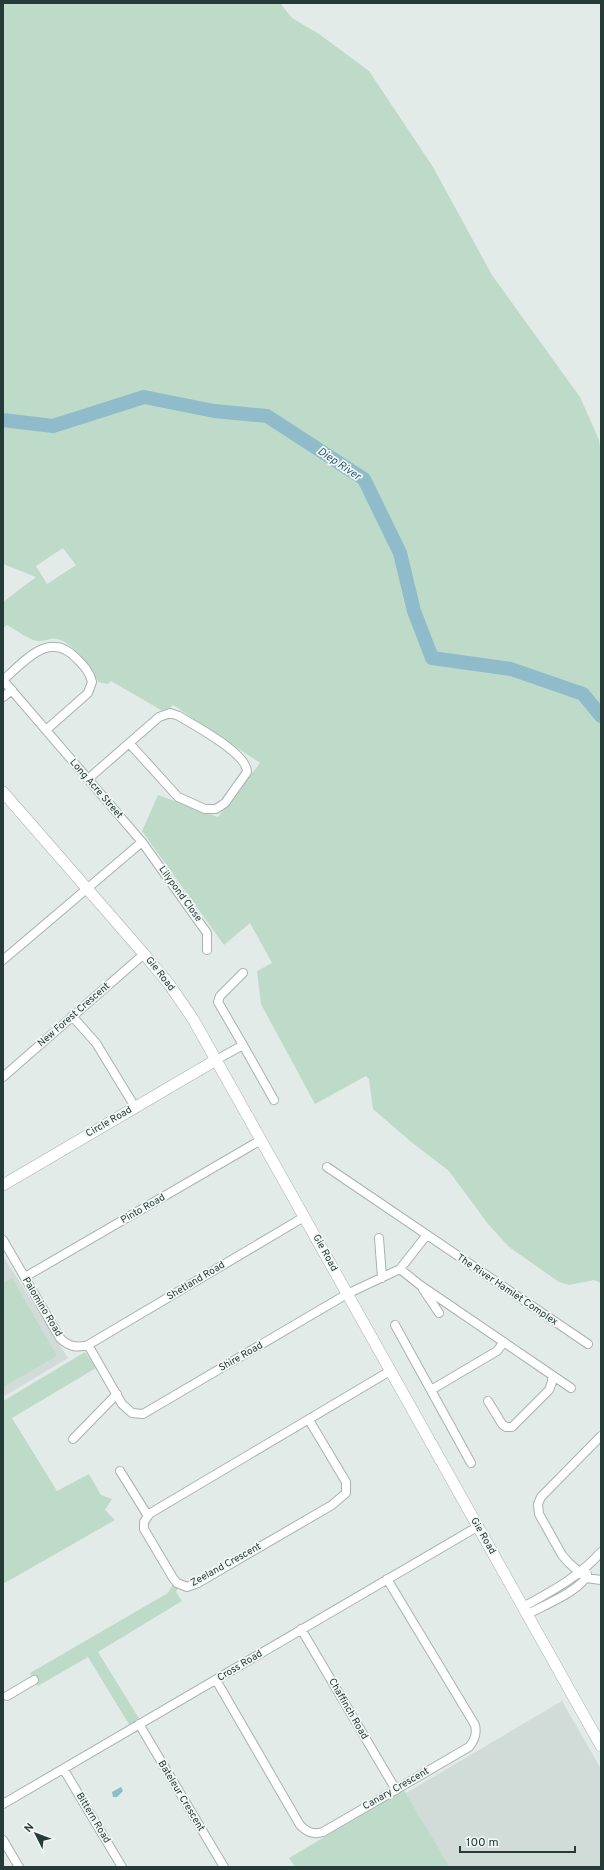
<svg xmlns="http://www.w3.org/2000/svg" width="604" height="1870" viewBox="0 0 604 1870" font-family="Overpass,sans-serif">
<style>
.built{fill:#d1dbd8}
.green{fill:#bedbc9;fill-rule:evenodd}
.water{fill:#90bbcb}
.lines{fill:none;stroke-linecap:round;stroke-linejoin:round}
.river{stroke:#90bbcb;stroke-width:14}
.minor-casing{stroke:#a6b3b0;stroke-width:10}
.tertiary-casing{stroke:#a6b3b0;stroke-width:12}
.minor{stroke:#fff;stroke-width:8}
.tertiary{stroke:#fff;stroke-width:11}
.labels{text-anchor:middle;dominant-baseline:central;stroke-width:3.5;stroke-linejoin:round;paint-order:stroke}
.street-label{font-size:10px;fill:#243b38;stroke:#f3f8f6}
.water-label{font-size:11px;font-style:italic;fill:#245b72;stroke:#f3f8f6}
</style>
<rect width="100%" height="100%" fill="#e3ebe9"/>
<path class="built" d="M3,1256L68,1358L3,1397Z
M562,1701L601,1769V1867H450L406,1793Z"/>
<path class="green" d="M3,3H280L292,18L319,34L369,71L433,167L492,275L580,397L599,440L601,454V1283L594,1280L569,1285L559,1282L509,1247L488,1224L449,1171L410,1141L373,1109L369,1079L366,1076L315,1104L261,1004L257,971L272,963L250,923L224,945L142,831L158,795L218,817L260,763L173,705L170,708L161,710L111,681L108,684L98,682C95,669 70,640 56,639C50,638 43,642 37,641C30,640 14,629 7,625L3,628V602L36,577L3,564ZM63,548L76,565L47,584L36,566Z
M12,1278L57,1356L3,1387V1283Z
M85,1352L96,1368L12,1418L57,1491L89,1474L101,1495L112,1499L105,1510L115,1520L3,1584V1401Z
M173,1584L178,1588L176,1592L182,1601L98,1652L140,1720L130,1726L88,1657L38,1686L30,1673L168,1593Z
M404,1790L450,1867H295L289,1858Z"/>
<path class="water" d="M121,1787L123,1791L117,1797H113L112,1792Z"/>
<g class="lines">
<path class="river" d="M3,420L53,426L144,397L214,411L267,416L364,479L400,553L414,611L432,658L511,669L583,694L601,716"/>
<defs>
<path id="minor" d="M3,680L142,842L207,933V950
M3,680C25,661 50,629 77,659C84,666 90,672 92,682L88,693L46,730
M3,697L12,690
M88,779L159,717L170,713L179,716C195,726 247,753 247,772L225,803L216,809H205L178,797L130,744
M3,960L142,842
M72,1016L96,1043L135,1107
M243,1045L274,1100
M216,1060L243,1045L218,1002L220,996L243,973
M3,1077L144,954
M327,1167L588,1344
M379,1238L382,1278
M3,1240L60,1338C69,1347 77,1348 88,1345L304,1217
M400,1269L420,1285L552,1375V1382L549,1390L512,1427H506L502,1424L488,1401
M25,1277L261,1140
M423,1289L439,1313
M395,1325L471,1463
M88,1345L122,1404L132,1413L143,1414L347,1294L400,1269L426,1236
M552,1375L571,1388
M431,1390L497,1351L504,1342
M309,1420L346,1482V1493L332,1505L198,1583L187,1587L177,1583L173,1578L144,1529V1522L149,1514L390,1371
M601,1436L541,1497L538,1504L539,1514L562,1555L569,1563L586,1578L601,1580
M73,1439L117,1394
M120,1471L148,1516
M523,1607C552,1591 579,1577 601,1552
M528,1614C542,1606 583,1590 587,1574
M301,1629L396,1790
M216,1680L300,1825C307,1832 313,1835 323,1832L469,1747C475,1740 477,1734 475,1725L387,1579
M7,1696L34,1680
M139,1724L224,1867
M64,1770L122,1867
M3,1804L477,1527
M3,1840L19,1867"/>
<path id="tertiary" d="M3,792L144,954L169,984L193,1019L601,1746
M3,1185L216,1060"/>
</defs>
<use href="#minor" class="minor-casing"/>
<use href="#tertiary" class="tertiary-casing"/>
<use href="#minor" class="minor"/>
<use href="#tertiary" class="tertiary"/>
</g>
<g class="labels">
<g class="street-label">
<text transform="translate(96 789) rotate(49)">Long Acre Street</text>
<text transform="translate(180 894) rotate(54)">Lilypond Close</text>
<text transform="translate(160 974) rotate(52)">Gie Road</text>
<text transform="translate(74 1015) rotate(-41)">New Forest Crescent</text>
<text transform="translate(109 1122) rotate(-30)">Circle Road</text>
<text transform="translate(143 1209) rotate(-30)">Pinto Road</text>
<text transform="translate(325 1253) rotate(61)">Gie Road</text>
<text transform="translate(196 1281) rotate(-31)">Shetland Road</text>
<text transform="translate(507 1290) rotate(34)">The River Hamlet Complex</text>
<text transform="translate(42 1307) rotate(59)">Palomino Road</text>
<text transform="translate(241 1357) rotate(-30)">Shire Road</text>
<text transform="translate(483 1536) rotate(60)">Gie Road</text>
<text transform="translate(226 1565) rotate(-29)">Zeeland Crescent</text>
<text transform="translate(240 1666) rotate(-31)">Cross Road</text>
<text transform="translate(348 1709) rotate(60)">Chaffinch Road</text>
<text transform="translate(396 1789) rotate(-30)">Canary Crescent</text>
<text transform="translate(181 1796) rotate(59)">Bateleur Crescent</text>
<text transform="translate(93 1818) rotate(59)">Bittern Road</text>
</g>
<g class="water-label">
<text transform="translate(339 464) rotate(34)">Diep River</text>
</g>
</g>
<rect width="604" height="1870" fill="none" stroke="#243b38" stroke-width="8"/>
<g transform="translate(36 1834) rotate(312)" stroke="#f3f8f6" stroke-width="3" paint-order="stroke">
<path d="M0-3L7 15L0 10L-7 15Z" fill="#243b38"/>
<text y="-6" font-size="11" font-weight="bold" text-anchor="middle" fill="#243b38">N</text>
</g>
<path d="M460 1846v6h115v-6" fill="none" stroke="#243b38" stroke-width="2"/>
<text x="466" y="1846" font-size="12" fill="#243b38" stroke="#f3f8f6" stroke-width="3" paint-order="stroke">100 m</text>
</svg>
